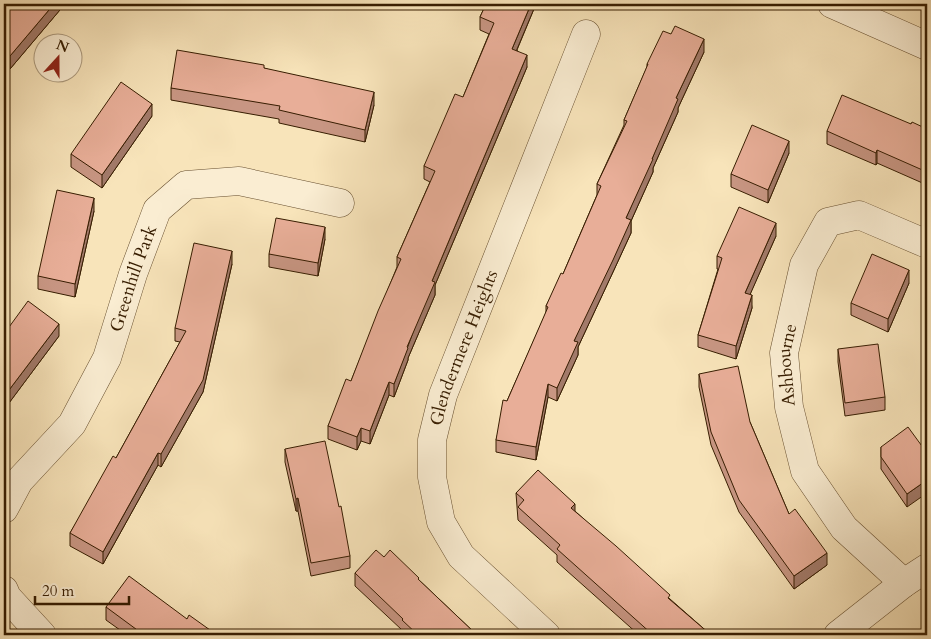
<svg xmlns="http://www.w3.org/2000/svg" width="931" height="639" viewBox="0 0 931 639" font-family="Cardo,serif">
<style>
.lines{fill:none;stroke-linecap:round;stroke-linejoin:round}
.minor-casing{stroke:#674f2f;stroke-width:29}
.tertiary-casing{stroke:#674f2f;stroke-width:29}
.minor{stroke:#faedd2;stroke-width:28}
.tertiary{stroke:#faedd2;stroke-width:28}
.wall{fill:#c89683;stroke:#371d01}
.shaded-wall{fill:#a27a6a;stroke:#371d01}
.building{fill:#e8ae98;stroke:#371d01}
.labels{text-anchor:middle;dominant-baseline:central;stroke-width:4;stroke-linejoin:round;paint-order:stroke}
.street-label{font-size:18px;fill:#371d01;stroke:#faedd2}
</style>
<rect width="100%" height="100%" fill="#f8e4ba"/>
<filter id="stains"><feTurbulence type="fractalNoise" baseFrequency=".004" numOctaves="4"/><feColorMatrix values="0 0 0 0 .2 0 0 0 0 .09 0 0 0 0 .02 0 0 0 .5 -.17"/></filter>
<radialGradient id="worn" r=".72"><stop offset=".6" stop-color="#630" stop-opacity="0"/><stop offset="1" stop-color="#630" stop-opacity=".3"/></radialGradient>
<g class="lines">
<defs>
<g id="minor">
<path id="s1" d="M4,509L19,481L72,424L107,358L133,274L157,210L186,185L239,181L340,203"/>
<path id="s2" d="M904,583L844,528L805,471L789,407L784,353L804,265L828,222L859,215L927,244"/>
<path d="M4,590L7,597L42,635"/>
<path id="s3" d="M546,635L461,556L441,522L432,477V440L443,395L586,34"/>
<path d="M838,635L904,583L927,568"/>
</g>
<path id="tertiary" d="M832,4L927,46"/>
</defs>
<use href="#minor" class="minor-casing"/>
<use href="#tertiary" class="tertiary-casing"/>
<use href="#minor" class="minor"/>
<use href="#tertiary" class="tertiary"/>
</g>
<path class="wall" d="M4,4H65L10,69L9,68L4,74Z
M486,4H536L517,50L527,67L435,285V295L408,358V360L394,397L389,395L370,444L361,441L357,450L328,439V426L351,381L397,267V257L430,182L424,179V166L463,97L489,34L480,30V17Z
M704,52L678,108V112L653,168V172L631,221V233L613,272L578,347V355L557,401L548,397L536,460L496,452V440L507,401L546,313V306L563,274L597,195V184L624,125V120L647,67V64Z
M264,68L374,105L365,142L279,123V119L171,100V88Z
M152,116L102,188L71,167V154Z
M911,124L927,129V185L877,163L876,165L827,144V131Z
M789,153L768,203L731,187V174Z
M94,211L75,297L38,289V276Z
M776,236L750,294L752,308L736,359L698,347V335L718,269H717V256Z
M325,239L318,276L269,267V254Z
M232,264L203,392L161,467L158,465L103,564L70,546V533L116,458L180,342L175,341V328Z
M909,283L888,332L851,315V303Z
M4,334L59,336L6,407L4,405Z
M838,349L885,397V410L845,416L838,362Z
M699,374L750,422L789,514L827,565L794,589L739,512L711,445L699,387Z
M881,447L927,453L907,507L881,469Z
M285,449L350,556V568L311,576L298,511H296L285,462Z
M516,493L575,511L670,599L711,635H639L557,562V555L518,520Z
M384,557L419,580L477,635H404L402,633V630L355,586V573Z
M106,607L187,619L217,635H127L106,620Z"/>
<path class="shaded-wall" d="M54,4H65L10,69V56Z
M531,4H536L512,61V49Z
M704,39V52L678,108V112L653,168V172L631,221V233L613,272L578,347V355L557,401V388L574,341L626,218L652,159L676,98Z
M9,55V68L4,74V61Z
M527,55V67L435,285V295L408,358V360L394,397V384L432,281Z
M374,92V105L365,142V130Z
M152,104V116L102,188V175Z
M789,141V153L768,203V190Z
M877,150V163L876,165V153Z
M94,198V211L75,297V284Z
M776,223V236L745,306V293Z
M325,227V239L318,276V263Z
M232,251V264L203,392L161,467V454Z
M909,270V283L888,332V319Z
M752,295V308L736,359V346Z
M59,324V336L6,407V394Z
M389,382V395L370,444V431Z
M548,384V397L536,460V447Z
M361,428V441L357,450V437Z
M158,453V465L103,564V552Z
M927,480V493L907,507V494Z
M298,498V511H296V499Z
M575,504V517L571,508Z
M827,553V565L794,589V576Z"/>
<path class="building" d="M4,4H54L10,56L9,55L4,61Z
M486,4H531L512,49L527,55L432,281L435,282L407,347L408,348L394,384L389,382L370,431L361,428L357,437L328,426L346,379L351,381L378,311L401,259L397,257L435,171L424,166L455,94L463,97L494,23L480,17Z
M675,26L704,39L676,98L678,99L652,159H653L626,218L631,220L613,260L574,341L578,342L557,388L548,384L536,447L496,440L503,400L507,401L548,307L546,306L561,273L563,274L601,186L597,184L627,121L624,120L648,64H647L663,31L671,34Z
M177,50L264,65V68L374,92L365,130L279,110L280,106L171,88Z
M121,82L152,104L102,175L71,154Z
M842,95L911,124L912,122L927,129V172L877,150L876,153L827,131Z
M752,125L789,141L768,190L731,174Z
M57,190L94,198L75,284L38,276Z
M739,207L776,223L745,293L752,295L736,346L698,335L722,258L717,256Z
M276,218L325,227L318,263L269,254Z
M194,243L232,251L203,380L161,454L158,453L103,552L70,533L113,456L116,458L186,331L175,328Z
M872,254L909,270L888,319L851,303Z
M28,301L59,324L6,394L4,392V334Z
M878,344L885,397L845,403L838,349Z
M738,366L750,422L789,514L795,509L827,553L794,576L739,500L711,432L699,374Z
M908,427L927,453V480L907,494L881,457V447Z
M325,441L339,507L341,506L350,556L311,563L298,498L296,499L285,449Z
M538,470L575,504L571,508L616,546L670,595L668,598L711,635H653L557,549L560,545L518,507L524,500L516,493Z
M376,550L384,557L390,550L419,578L418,579L477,635H418L402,620L403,619L355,573Z
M129,576L187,619L189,615L217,635H151L146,632L144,635L106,607Z"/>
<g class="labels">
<g class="street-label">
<text stroke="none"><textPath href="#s1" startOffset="268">Greenhill Park</textPath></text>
<text stroke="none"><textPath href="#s3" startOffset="336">Glendermere Heights</textPath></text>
<text stroke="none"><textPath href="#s2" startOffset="259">Ashbourne</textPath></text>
</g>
</g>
<rect width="931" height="639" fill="none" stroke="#f8e4ba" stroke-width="20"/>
<rect x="5" y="5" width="921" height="629" fill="none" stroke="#371d01" stroke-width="2.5"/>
<rect x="10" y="10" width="911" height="619" fill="none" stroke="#371d01"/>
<g transform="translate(58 58) rotate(21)"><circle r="24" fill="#faedd2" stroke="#ac9a7e"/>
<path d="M0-4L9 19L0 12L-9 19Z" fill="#8f2418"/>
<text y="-8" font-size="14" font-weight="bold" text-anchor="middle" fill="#371d01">N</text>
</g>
<path d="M35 596v8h94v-8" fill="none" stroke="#371d01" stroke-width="2.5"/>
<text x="42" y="596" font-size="15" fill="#371d01" stroke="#faedd2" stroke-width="4" paint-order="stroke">20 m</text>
<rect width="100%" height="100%" filter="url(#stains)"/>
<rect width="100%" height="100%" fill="url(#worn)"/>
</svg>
